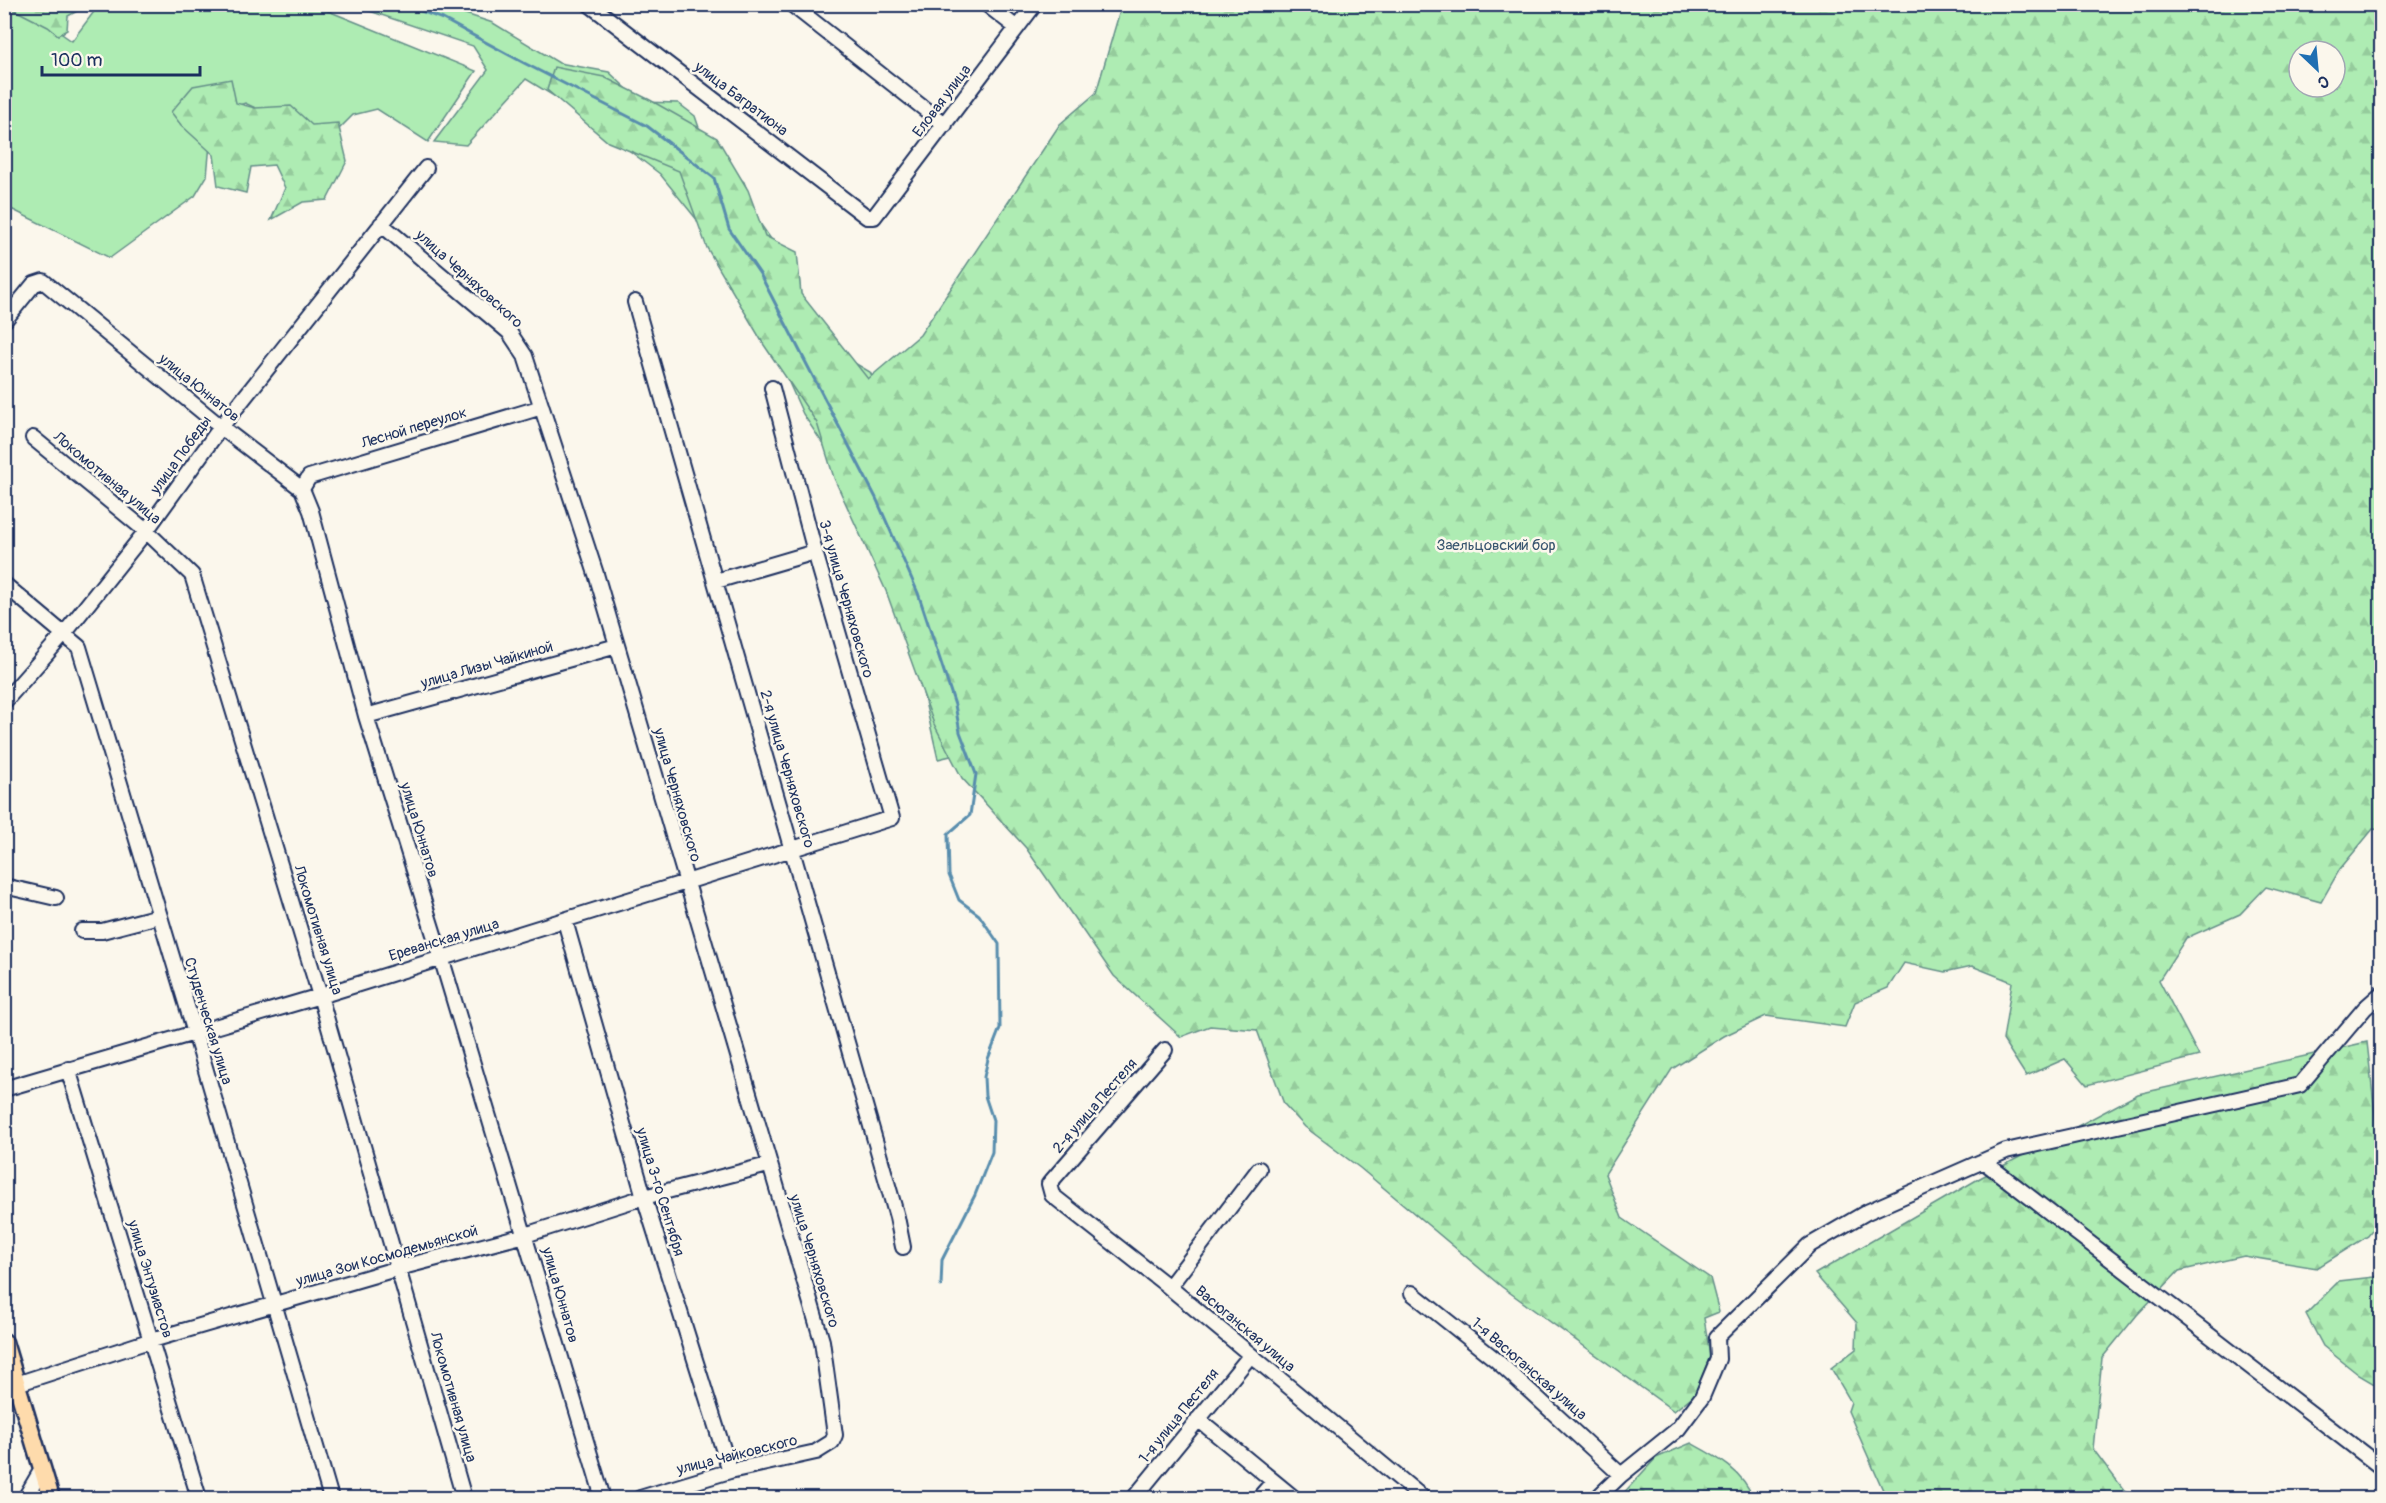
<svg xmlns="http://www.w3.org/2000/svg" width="2386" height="1503" viewBox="0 0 2386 1503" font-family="Pangolin,sans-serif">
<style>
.grass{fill:#aeecb3;stroke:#648e88;stroke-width:1.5}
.forest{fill:url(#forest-firs);stroke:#648e88;stroke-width:1.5;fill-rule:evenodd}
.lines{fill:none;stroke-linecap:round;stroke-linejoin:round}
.stream{stroke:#598dad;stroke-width:3}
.minor-casing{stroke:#1b2f5e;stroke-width:18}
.major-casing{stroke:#1b2f5e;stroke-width:21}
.minor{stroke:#fbf7ec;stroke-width:14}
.major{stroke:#fedbac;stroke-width:16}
.labels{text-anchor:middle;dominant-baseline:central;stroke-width:5;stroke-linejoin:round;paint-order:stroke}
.street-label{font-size:15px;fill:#1b2f5e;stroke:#fbf7ec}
.park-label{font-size:15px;fill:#38556f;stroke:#fbf7ec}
</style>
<defs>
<pattern id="forest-firs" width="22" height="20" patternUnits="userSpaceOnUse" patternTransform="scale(1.5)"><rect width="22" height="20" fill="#aeecb3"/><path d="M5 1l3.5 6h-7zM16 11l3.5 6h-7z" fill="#95cb9c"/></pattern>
</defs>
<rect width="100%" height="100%" fill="#fbf7ec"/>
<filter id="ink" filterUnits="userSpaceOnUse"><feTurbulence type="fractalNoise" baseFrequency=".0167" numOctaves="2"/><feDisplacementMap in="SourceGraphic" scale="12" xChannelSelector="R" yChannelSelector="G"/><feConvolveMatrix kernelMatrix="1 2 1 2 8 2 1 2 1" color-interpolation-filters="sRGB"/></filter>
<g filter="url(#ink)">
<path class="grass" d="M4,5H20L72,41L99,5H318L321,8L476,71L428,142L377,109L353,115L326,142L245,103L188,124L210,144L207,176L195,196L110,258L5,206Z
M352,5H438L493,23L559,63L609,72L641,102L678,103L695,116L706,148L744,182L759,222L780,252L797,258L801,296L836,352L870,372L917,470L997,745L938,759L910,635L857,495L803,414L740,273L660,174L572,107L526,79L466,145L434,142L488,70L473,46Z"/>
<path class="forest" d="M5,5H43L56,8L60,5H88L68,16L67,30L58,35L48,27Z
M1124,5H2381V830L2373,829L2340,869L2321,902L2266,887L2240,914L2186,938L2159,980L2199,1056L2087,1085L2065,1059L2026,1076L2003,1040L2012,982L1972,966L1945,972L1904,963L1888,988L1855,1002L1845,1027L1766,1016L1724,1036L1672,1069L1605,1174L1622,1218L1710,1278L1719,1312L1704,1318L1710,1356L1695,1394L1674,1411L1502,1287L1360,1168L1305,1127L1284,1104L1257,1030L1210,1026L1181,1037L1114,976L1026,848L962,778L934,724L886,591L834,478L817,423L764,345L707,248L679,171L608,142L547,90L554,67L604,77L650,100L717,138L748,190L765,236L797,252L801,294L868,379L920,335L1060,124L1096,93L1119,14ZM2299,51H2335V87H2299Z
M231,79L236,103L255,108L291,106L312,125L338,123L347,161L327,200L303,202L271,220L285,188L274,165L251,167L246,193L218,186L214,155L181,125L171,112L193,86Z
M2367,1042L2376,1123L2382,1143L2381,1219L2368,1236L2317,1268L2244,1256L2179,1271L2137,1315L2102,1358L2093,1449L2124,1490L2137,1498H1884L1886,1497L1848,1411L1851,1402L1831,1368L1856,1349L1857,1323L1815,1274L1980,1178L2138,1094Z
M2381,1273V1388L2359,1375L2323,1346L2306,1314L2339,1281L2374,1277Z
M1691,1443C1715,1456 1743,1470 1753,1498H1619L1656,1458Z"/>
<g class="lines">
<path class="stream" d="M402,4L443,19L524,63L647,126L714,178L729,229L760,274L876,498L918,593L955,705L960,732L976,774L970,815L948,834L949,875L959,900L979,915L999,944L1000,1028L988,1059L984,1077L985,1096L993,1120L992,1152L975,1195L942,1260L941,1286"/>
<defs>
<path id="minor" d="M589,4L867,217H874L1035,4
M791,4L945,125
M986,4L1017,28
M381,224L509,332L525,356L596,574L822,1341L835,1435L832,1442L816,1452L730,1471L640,1498
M635,302L897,1217L903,1247
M4,321L34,284L43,281L221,427L302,489L311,511L366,716L441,957L603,1498
M33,438L146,531L192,575L320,996L464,1498
M302,489L309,477L542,407
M716,581L815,552
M4,584L79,647L195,1033L331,1498
M4,702L64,634L146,531L221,427L426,168
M366,716L617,646
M4,886L56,898
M565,921L644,1197L730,1471
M82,931H102L159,916
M1165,1050L1049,1184L1052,1195L1169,1287L1423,1498
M68,1069L199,1498
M4,1089L320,996L892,818L815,552L772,388
M1983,1161L2382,1468
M1169,1287L1259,1169
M1412,1293L1496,1360L1621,1475
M4,1388L152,1340L399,1268L525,1235L644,1197L768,1165
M1198,1419L1294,1498
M25,1498L42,1469
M1134,1498L1250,1356
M1259,1498L1273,1482
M1597,1498L1621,1475L1678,1429L1702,1397L1718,1359L1717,1337L1810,1245L1867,1212L2006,1151L2300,1085L2365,1008L2382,993"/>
<path id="major" d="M4,1342L51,1498"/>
</defs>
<use href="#minor" class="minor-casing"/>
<use href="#major" class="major-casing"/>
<use href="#minor" class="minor"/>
<use href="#major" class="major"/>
</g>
</g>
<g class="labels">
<g class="street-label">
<text transform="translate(741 99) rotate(37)">улица Багратиона</text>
<text transform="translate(942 101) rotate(-53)">Еловая улица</text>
<text transform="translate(469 279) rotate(42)">улица Черняховского</text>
<text transform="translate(199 388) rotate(39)">улица Юннатов</text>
<text transform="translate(414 428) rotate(-17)">Лесной переулок</text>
<text transform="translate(181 455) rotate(-54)">улица Победы</text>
<text transform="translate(107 478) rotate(40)">Локомотивная улица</text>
<text transform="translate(846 599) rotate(74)">3-я улица Черняховского</text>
<text transform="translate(487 665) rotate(-16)">улица Лизы Чайкиной</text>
<text transform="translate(787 769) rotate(74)">2-я улица Черняховского</text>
<text transform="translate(677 795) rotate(74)">улица Черняховского</text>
<text transform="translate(419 830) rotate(73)">улица Юннатов</text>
<text transform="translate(318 930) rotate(73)">Локомотивная улица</text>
<text transform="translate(444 940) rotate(-17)">Ереванская улица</text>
<text transform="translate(208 1021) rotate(73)">Студенческая улица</text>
<text transform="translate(1095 1106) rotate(-49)">2-я улица Пестеля</text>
<text transform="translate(660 1192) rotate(73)">улица 3-го Сентября</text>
<text transform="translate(387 1256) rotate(-16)">улица Зои Космодемьянской</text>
<text transform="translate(814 1261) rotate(73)">улица Черняховского</text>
<text transform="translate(150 1279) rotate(73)">улица Энтузиастов</text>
<text transform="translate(560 1295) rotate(74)">улица Юннатов</text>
<text transform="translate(1245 1329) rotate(40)">Васюганская улица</text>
<text transform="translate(1529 1369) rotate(41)">1-я Васюганская улица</text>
<text transform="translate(453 1397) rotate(74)">Локомотивная улица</text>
<text transform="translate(1179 1416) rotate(-51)">1-я улица Пестеля</text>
<text transform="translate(737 1455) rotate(-14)">улица Чайковского</text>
</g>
<g class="park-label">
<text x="1496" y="545">Заельцовский бор</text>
</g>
</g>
<rect width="2386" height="1503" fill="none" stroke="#fbf7ec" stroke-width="24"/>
<rect x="12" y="12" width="2362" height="1479" fill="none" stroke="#1b2f5e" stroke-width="2" filter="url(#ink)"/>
<g transform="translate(2317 69) rotate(154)"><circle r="28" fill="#fbf7ec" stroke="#a1a7b3" stroke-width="1.5"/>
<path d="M0-4.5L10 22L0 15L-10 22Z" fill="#1f6fb2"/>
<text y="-9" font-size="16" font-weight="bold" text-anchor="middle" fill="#1b2f5e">С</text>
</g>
<path d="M42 66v9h158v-9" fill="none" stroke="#1b2f5e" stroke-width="3"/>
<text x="51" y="66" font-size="18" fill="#1b2f5e" stroke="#fbf7ec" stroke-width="4.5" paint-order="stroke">100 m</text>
</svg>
